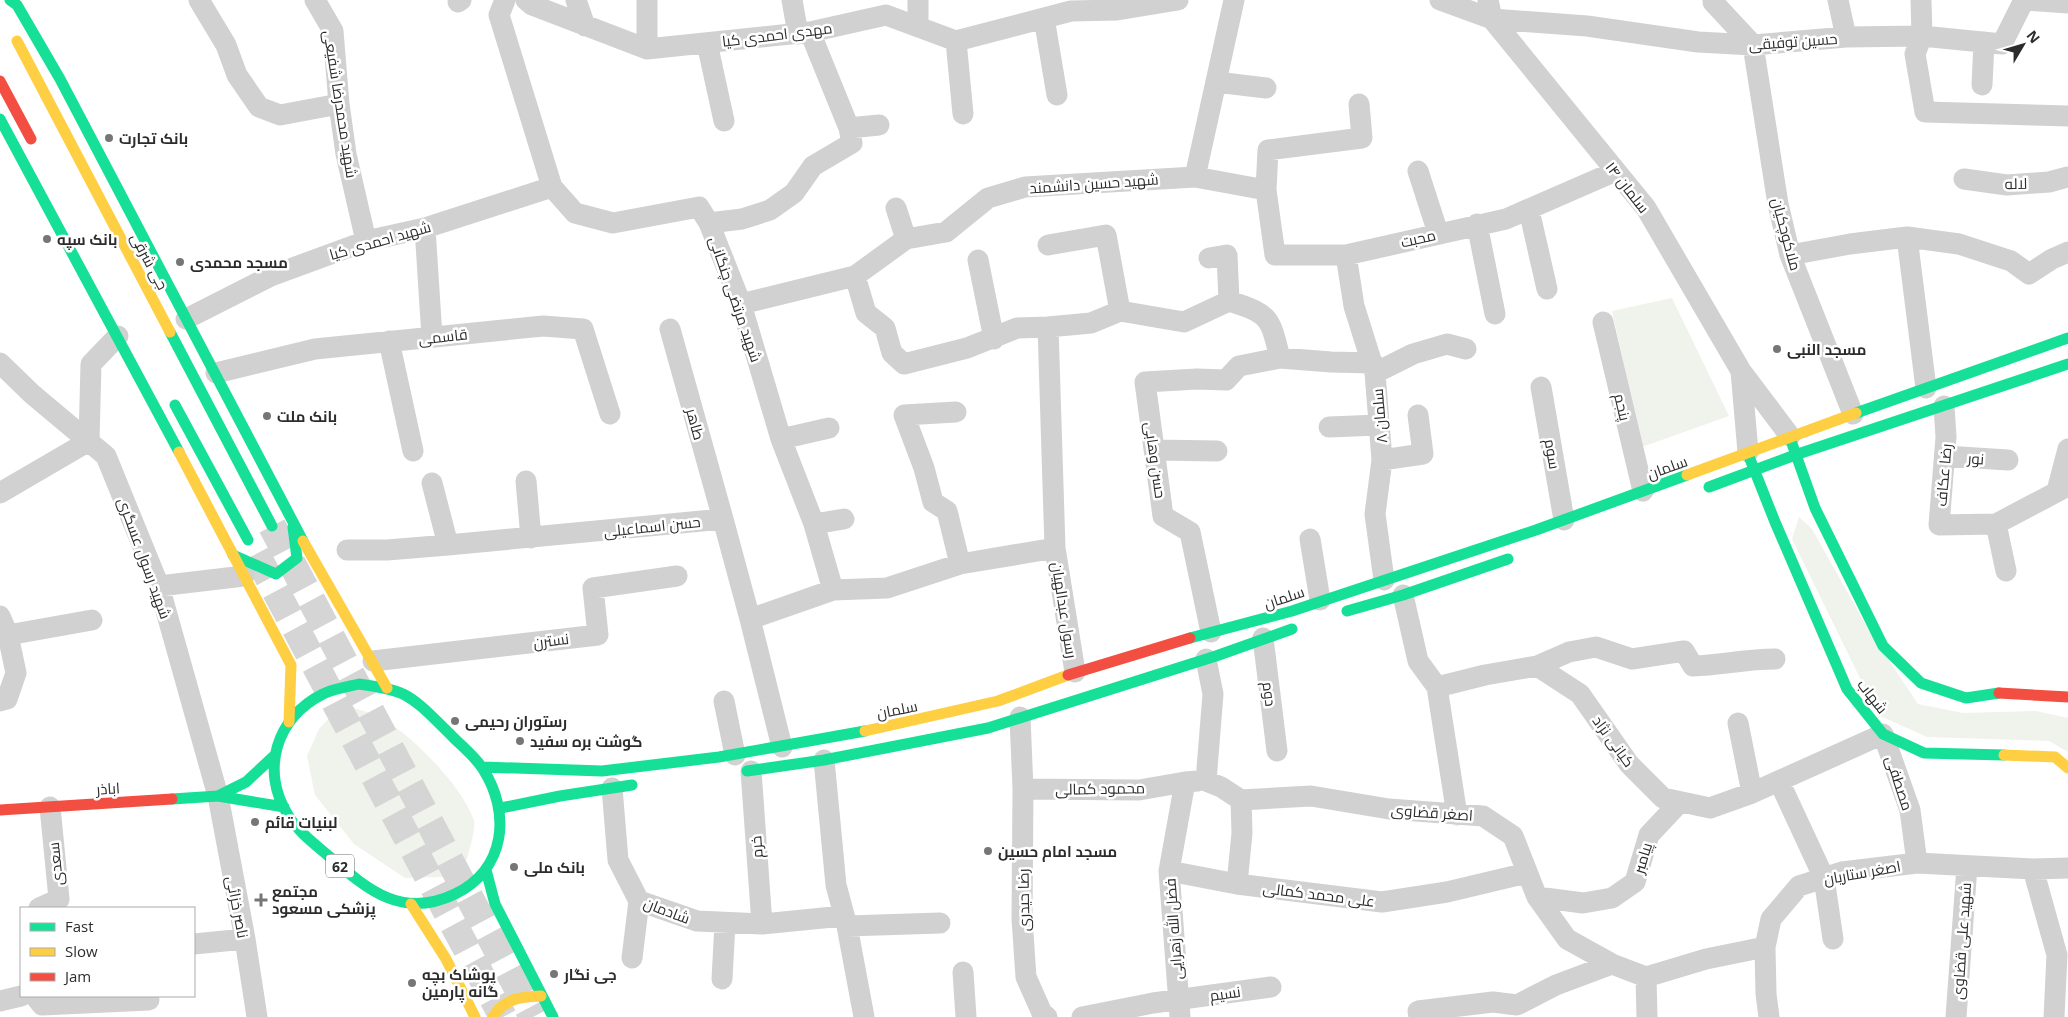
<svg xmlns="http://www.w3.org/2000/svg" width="2068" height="1017" viewBox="0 0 2068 1017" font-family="'Open Sans',Cairo,sans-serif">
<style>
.green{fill:#f0f3eb}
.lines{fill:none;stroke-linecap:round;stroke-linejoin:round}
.primary-tunnel{stroke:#d5d5d5;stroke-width:28;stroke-dasharray:28 14;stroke-linecap:butt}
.street{stroke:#d1d1d1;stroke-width:21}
.fast{stroke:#16e098;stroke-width:11}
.slow{stroke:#ffcf43;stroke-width:11}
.jam{stroke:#f24e42;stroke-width:11}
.poi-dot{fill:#767676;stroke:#fff;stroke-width:2}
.labels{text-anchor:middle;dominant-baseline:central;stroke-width:5;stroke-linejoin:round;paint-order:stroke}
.shield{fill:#fff;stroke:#6b6b6b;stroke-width:1}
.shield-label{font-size:14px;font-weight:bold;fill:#2c2c2c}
.street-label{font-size:15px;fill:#2c2c2c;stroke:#fff}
.poi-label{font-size:15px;font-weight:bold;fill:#2c2c2c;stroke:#fff;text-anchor:start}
</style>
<rect width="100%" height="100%" fill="#fff"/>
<path class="green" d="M1672,298L1729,416L1642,447L1612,311Z
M1799,517L1812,529L1867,627L1918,704L1963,713L2036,711L2068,718V752L2049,741L1927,737L1878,715L1792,539Z
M354,708C360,710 367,712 373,714C405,727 464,787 474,821C476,829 469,850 467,859L444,877L405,878L354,844L315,795L307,756L319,729L332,715Z"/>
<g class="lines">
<path class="primary-tunnel" d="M272,526L533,1017
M256,554L503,1017"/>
<path class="street" d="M199,0L226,45L237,75L259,107L280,115L339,104
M315,0L333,31L339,104L346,154L366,241
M505,0L499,15L552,187L575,213L613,223L699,207L709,223L741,304L781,439L814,524L833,590
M526,0L532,5L647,49L810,32L886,15L956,41L1071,11L1117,10L1178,0
M576,0L585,26
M792,0L798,34
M1440,0L1492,19L1587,26L1698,42L1753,45L1846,37L1922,36L2002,44L2024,0L2068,3
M1488,0L1492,19L1646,208L1741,371L1790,436
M1713,0V2L1753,45
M1838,0L1846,37
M1921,0L1922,36L1915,54L1925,112L2068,116
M458,2L461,0
M1044,18L1057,95
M918,27V0
M956,41L963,114
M707,43L724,121
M1753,45L1778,204L1790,255L1853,414
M647,49V0
M1216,82L1266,88
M1982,85L1984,42
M1359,104L1362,138L1268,150L1266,190L1275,255H1346L1506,219L1616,171
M849,128L879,125
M1418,171L1438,233
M1195,177L1234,0
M1964,179L2007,185L2049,182L2068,177
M896,208L906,239
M1529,210L1547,289
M709,223L742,219L770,210L794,193L813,166L852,143L849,128L810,32
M1477,224L1495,314
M425,228L432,337
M1907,237L1926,388
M1048,245L1106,235L1120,311
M1346,255L1354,306L1375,373L1382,460L1375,514L1384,580
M1790,255L1850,244L1907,237L1959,244L2011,261L2029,274L2052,259L2068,252
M1209,258L1227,255L1229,301
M978,260L994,339
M855,276L866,313L885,328L892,353L904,364L967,348L1017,328L1048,327
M741,304L855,276L906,239L946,232L988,198L1025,187L1195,177L1266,190
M186,319L271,276L366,241L425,228L552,187
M1603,322L1643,491
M670,329L723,519
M389,341L413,451
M0,363L32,394L106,456L159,586L218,796L245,939L257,1017
M1741,371L1748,452
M216,373L315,349L543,326L583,329L610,414
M1375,373L1413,354L1447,344L1466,349
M1541,387L1564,520
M1944,406L1946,437L1939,525L1996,524L2068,486
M956,412L904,415L924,468L933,502L947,511L960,564
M1329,427L1379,425
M781,439L829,428
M1155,450L1217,451
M1945,456L2008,460
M1382,460L1423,454L1418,415
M526,481L531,538
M432,483L448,545
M2057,491L2068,449
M0,493L89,441L91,364L118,336
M814,524L844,519
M1996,524L2006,571
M1310,539L1320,600
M1055,548L1075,672
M347,550H387L448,545L723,519L750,619L782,747
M159,586L244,576
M1403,595L1418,661L1437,687L1485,675L1537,666L1580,694L1629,764L1663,798L1710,808L1752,793L1883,734L1910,810L1917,863
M0,616L8,635L16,673L7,699L0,701
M750,619L833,590L887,588L960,564L1055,548L1048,327L1091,323L1120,311L1184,322L1229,301C1270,314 1270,317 1280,358
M1211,632L1190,532L1163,516L1145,382L1197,379L1226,380L1239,366L1280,358L1331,362L1373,363
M8,635L92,620
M1263,638L1277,751
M1206,659L1213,694L1206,781L1221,787L1241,800L1311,796L1389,809L1483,816L1513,836L1537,897L1567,939L1612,964L1646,977L1706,959L1765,947
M373,661L598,635L593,588L677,576
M1537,666L1569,652L1596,647L1632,659L1684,651L1693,666C1721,665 1747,659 1775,659
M1437,687L1457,815
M724,701L735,755
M1020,717L1023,789L1022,919L1026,977L1042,1013L1047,1017
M1738,723L1752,793
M824,760L836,885L847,926L864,1017
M751,771L762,924
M1779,781L1824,878L1833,939
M612,788L618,860L639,901L697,921L762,924L843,916
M1023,789L1139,790L1185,782L1198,781
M2033,869L2057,955L2054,1017
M1169,871L1237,884L1382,902L1447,892L1527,873
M1237,884L1242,833L1241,800
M1537,897L1583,903L1612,898L1635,882L1649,835L1680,802
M39,908L59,899L50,807
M847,926L940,923
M194,944L245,939
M632,958L639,901
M963,972L966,1017
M1646,977L1647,1017
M722,979L725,923
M35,996L42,1005L149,1000
M0,1001L21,996
M1082,1017L1153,1003L1271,987
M1180,1017L1169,871L1185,782
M1419,1017L1418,1011L1493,1002L1517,1005L1556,985L1612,964
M1769,1017L1766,994L1765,947L1771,919L1799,886L1842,872L1917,863L2033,869L2068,868
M1956,1017L1967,866"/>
<path class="fast" d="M10,0L17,5L60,79L303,541
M0,119L179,452
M170,332L272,526
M175,405L248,540
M1856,413L2068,338
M1790,438L1815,508L1883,646L1921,683L1966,698L1999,693
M1748,454L1775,522L1847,689L1883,734L1924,753L2004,755
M1709,487L1795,455L2068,364
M233,555L276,574L297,558L293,527
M1347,611L1403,595L1508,559
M1190,638L1292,611L1536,530L1687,475
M359,684C374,686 390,688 403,694C421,703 435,720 449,733C460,745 474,755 483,769C511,813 506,869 455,894C403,919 369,891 331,858C316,845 299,833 288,815C260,771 276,717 323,694C334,688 347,687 359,684Z
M483,767L602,771L719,757L865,731
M747,771L824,760L988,728L1216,656L1292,629
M218,796L246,782L275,755
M172,799L218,796L284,807
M501,808L560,796L632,785
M486,870L495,904L553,1017"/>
<path class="slow" d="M17,41L170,332
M179,452L291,665L289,722
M1687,475L1856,413
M303,541L387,688
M865,731L998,701L1068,675
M2004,755L2055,757L2068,768
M411,904L446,959L475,1017
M493,1017C505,998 520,997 541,996"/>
<path class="jam" d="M0,81L31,139
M1068,675L1190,638
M1999,693L2068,697
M0,810L172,799"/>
</g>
<g class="poi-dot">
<circle cx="109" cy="138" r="5"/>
<circle cx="47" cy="239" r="5"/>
<circle cx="180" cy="262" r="5"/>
<circle cx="1777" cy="349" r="5"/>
<circle cx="267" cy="416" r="5"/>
<circle cx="455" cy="721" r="5"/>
<circle cx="520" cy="741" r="5"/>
<circle cx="255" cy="822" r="5"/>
<circle cx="988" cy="851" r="5"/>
<circle cx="514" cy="867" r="5"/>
<path d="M258.5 892.5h5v5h5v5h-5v5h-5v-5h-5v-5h5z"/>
<circle cx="554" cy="974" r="5"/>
<circle cx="412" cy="983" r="5"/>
</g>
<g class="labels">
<rect class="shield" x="326" y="854.5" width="28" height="23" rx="4"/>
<g class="shield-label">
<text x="340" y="866">62</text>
</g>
<g class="street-label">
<text transform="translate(777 34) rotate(-7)">مهدی احمدی کیا</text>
<text transform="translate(1793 41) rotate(-4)">حسین توفیقی</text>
<text transform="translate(341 104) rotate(81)">شهید محمدرضا شفیعی</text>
<text transform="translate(1094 183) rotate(-4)">شهید حسین دانشمند</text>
<text transform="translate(2016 183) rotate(-1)">لاله</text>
<text transform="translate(1628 187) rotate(52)">سلمان ۱۴</text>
<text transform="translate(1787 234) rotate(75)">ملاکوچکیان</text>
<text transform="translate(1418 238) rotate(-13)">محبت</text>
<text transform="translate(380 240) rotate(-16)">شهید احمدی کیا</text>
<text transform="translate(150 261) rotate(62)">جی شرقی</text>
<text transform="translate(736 299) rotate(71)">شهید مرتضی چنگانی</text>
<text transform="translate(443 336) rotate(-6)">قاسمی</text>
<text transform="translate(1623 407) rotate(77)">پنجم</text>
<text transform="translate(1379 416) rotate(-95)">سلمان ۸</text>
<text transform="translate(696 424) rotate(75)">طاهر</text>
<text transform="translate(1553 454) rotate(80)">سوم</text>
<text transform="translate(1976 458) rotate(4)">نور</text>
<text transform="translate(1156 460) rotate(82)">حسن وهابی</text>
<text transform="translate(1667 467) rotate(-20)">سلمان</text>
<text transform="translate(1943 475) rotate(-85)">رضا عکاف</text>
<text transform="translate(652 526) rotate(-6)">حسن اسماعیلی</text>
<text transform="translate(145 558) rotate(70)">شهید رسول عسگری</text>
<text transform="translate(1284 597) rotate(-18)">سلمان</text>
<text transform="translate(1065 610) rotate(81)">رسول عبدالهیان</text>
<text transform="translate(551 640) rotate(-7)">نسترن</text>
<text transform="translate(1270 694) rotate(83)">دوم</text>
<text transform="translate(1873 696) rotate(52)">شهاب</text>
<text transform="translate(897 709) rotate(-11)">سلمان</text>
<text transform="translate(1614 741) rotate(54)">کیانی نژاد</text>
<text transform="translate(1900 783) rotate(72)">مصطفی</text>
<text transform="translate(108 788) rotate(-4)">اباذر</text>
<text transform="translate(1100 788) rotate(-1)">محمود کمالی</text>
<text transform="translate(1432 812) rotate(4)">اصغر قضاوی</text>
<text transform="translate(756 847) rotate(-94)">خرم</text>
<text transform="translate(1642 858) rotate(-73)">پیامبر</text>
<text transform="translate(55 864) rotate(-96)">سعدی</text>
<text transform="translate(1862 872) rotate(-10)">اصغر ستاریان</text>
<text transform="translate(1319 894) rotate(7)">علی محمد کمالی</text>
<text transform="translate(1023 900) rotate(-91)">رضا حیدری</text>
<text transform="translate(238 907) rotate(79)">ناصر خزائی</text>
<text transform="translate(667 910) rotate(21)">شادمان</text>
<text transform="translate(1173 929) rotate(-94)">فضل الله زهرایی</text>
<text transform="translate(1961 941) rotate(-86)">شهید علی قضاوی</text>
<text transform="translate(1225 993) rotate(-8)">نسیم</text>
</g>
<g class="poi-label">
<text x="119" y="138">بانک تجارت</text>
<text x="57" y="239">بانک سپه</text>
<text x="190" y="262">مسجد محمدی</text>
<text x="1787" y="349">مسجد النبی</text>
<text x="277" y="416">بانک ملت</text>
<text x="465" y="721">رستوران رحیمی</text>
<text x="530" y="741">گوشت بره سفید</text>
<text x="265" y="822">لبنیات قائم</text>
<text x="998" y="851">مسجد امام حسین</text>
<text x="524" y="867">بانک ملی</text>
<text x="272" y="891">مجتمع<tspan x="272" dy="17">پزشکی مسعود</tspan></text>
<text x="422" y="974">پوشاک بچه<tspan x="422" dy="17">گانه پارمین</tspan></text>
<text x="564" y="974">جی نگار</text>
</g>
</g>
<rect x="20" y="907" width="175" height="90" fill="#ffffff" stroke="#ababab"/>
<rect x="30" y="923" width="25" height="8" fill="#16e098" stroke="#ababab"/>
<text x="65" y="932" font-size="15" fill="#2c2c2c">Fast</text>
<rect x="30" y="948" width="25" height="8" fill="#ffcf43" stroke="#ababab"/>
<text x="65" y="957" font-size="15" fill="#2c2c2c">Slow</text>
<rect x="30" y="973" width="25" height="8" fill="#f24e42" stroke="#ababab"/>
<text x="65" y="982" font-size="15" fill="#2c2c2c">Jam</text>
<g transform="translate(2023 45) rotate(52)" stroke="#ffffff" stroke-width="4" paint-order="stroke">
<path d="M0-4L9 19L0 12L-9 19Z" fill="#2c2c2c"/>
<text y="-8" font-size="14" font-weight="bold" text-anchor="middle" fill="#2c2c2c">N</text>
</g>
</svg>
